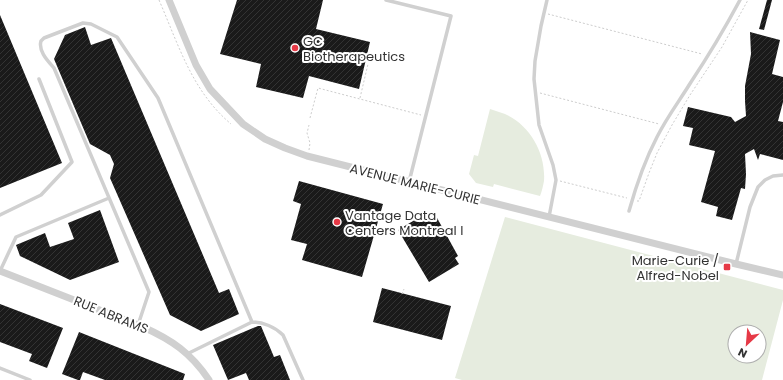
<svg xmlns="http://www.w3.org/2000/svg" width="783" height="380" viewBox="0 0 783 380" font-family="Poppins,sans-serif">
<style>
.green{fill:#e6ecdf;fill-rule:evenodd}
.building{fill:url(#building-hatch)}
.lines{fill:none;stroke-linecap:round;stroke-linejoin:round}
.path{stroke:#cdcdcd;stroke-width:1;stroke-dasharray:2 2;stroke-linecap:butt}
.lane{stroke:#d0d0d0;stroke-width:3.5}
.street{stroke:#d0d0d0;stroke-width:7}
.poi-dot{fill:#e63946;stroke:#fff;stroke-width:1.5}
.labels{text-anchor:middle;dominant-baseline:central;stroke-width:4;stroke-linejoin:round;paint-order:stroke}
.poi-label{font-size:13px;fill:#333;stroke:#fff;text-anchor:start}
.street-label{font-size:13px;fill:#333;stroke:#fff}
</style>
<defs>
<pattern id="building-hatch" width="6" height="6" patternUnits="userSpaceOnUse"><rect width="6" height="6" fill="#1a1a1a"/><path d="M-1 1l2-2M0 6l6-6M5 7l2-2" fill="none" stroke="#333"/></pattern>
</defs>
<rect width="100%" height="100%" fill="#fff"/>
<path class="green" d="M490,109C495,111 500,112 505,114C530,125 546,153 544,181C543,186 542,191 540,196L494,184L493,187L476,183L469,174L474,155L478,156Z
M505,217L783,290V300L762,380H462L455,378ZM735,332H759V356H735Z"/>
<path class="building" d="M237,0H323L316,29L370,42L359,89L309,76L303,98L256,87L261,64L220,54Z
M767,0H772L764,30L759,29Z
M0,15L62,163L0,188Z
M85,27L91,45L111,38L219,293L229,289L239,314L201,331L170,315L110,178L114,164L110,155L90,144L54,59L65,35Z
M750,32L780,40L772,74L783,77V102L778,121L783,122V160L760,154L758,160L754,149L745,154L746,174L745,189L741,188L732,220L716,216L718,207L701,202L715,151L689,145L693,128L683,126L688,107L731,117L735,122L746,116L745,101V86L751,54Z
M299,181L383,204L362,277L302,260L307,244L291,240L301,204L293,201Z
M100,210L119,262L70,280L20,256L16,245L45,233L50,247L74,239L68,223Z
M428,212L432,218L436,216L458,256L455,258L459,264L429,282L398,230Z
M382,288L451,306L442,340L373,322Z
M0,304L63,328L47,368L29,361L32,354L0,342Z
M258,326H261L274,357L280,355L290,380H249L246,373L228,380L213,345Z
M79,332L185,374L183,380H105L83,372L80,380H78L62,374Z"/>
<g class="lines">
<path class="path" d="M159,0C179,46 192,91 231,124
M548,14L702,54
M540,93L659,124
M360,98L368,64
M310,118L318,88L421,115
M309,150L310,143L307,133L309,125
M560,181L627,198
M637,201H639L649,173L657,153L672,125L690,95L722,47L748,0
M402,294L404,289"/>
<path class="lane" d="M386,0L451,16L409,182
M547,0L541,26L535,61L534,79L539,125L553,165L556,180L549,217
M629,211C636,186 645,160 657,137C667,117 680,100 691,82C709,55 725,28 740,0
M0,215L41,195L72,162L39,79
M736,264L750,207L758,187L765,180L773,176L783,175
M0,271L16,237L109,198
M252,322C263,322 275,327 283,335L303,380
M138,325L149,292L54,68C48,61 38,51 41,41L44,38L83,23L91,24L117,37L158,98L252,322L187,354
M0,368L30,380"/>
<path class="street" d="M169,0L196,65L210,89L243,124L265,139L285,148L307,156L736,264L783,275
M0,271L143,327C172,340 191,353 209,380"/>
</g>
<g class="poi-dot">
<circle cx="295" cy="48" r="4"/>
<circle cx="337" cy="222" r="4"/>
<rect x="723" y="263" width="8" height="8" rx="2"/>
</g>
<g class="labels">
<g class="poi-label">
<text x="303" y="41">GC<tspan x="303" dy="15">Biotherapeutics</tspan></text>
<text x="345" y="215">Vantage Data<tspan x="345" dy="15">Centers Montreal I</tspan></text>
<text x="719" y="260" text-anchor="end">Marie-Curie /<tspan x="719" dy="15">Alfred-Nobel</tspan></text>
</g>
<g class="street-label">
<text transform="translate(415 184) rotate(14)">AVENUE MARIE-CURIE</text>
<text transform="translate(111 315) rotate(22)">RUE ABRAMS</text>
</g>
</g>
<g transform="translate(747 344) rotate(206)"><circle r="19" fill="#ffffff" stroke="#adadad"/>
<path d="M0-3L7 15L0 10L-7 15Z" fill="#e63946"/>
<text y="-6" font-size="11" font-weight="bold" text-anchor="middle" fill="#333333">N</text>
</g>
</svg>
